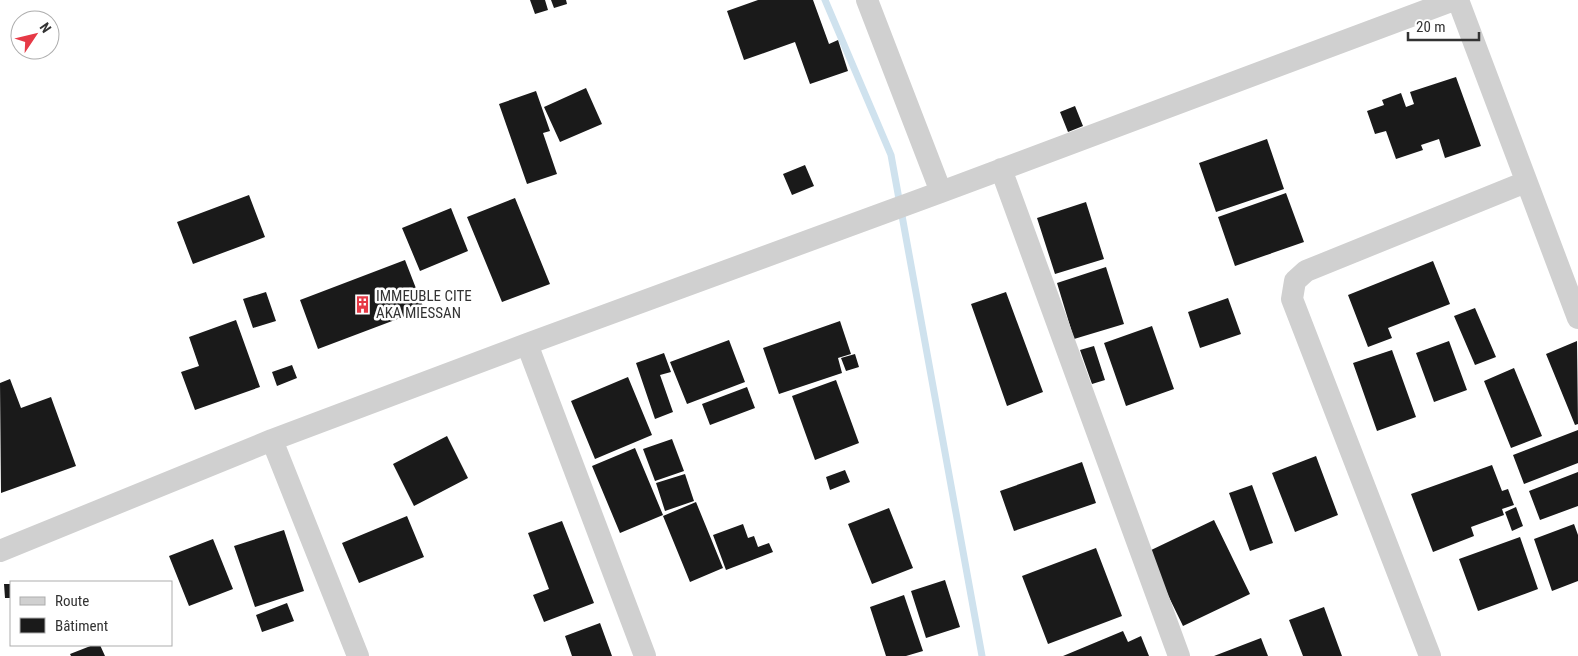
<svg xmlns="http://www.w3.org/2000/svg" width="1578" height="656" viewBox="0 0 1578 656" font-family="'Roboto Condensed',sans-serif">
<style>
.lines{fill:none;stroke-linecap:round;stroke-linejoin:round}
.stream{stroke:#cfe2ee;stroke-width:7}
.building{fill:#1a1a1a}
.street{stroke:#d0d0d0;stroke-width:22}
.labels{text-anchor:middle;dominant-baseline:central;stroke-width:5;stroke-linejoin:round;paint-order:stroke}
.poi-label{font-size:15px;fill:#333;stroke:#fff;text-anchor:start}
</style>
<rect width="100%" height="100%" fill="#fff"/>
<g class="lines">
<path class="stream" d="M825,0L891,155L982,656"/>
</g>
<path class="building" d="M530,0H545L548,10L535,14Z
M551,0H566L567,4L554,8Z
M758,0H813L829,44L838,40L848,71L810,84L795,42L744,60L727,11Z
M1456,77L1481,146L1445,158L1439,139L1421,145L1423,150L1396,159L1386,131L1375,134L1367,111L1384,105L1382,100L1401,93L1406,107L1414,104L1410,92Z
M586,88L602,124L560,142L544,107Z
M536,91L550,131L543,133L557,174L527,184L499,104Z
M1075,106L1083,126L1068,132L1060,112Z
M1267,139L1284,189L1216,212L1199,163Z
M805,165L814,186L792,195L783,174Z
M1286,193L1304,242L1235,266L1218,217Z
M249,195L265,237L193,264L177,222Z
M515,198L550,284L502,302L467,217Z
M1086,202L1104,259L1055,274L1037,218Z
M451,208L468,251L420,271L402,228Z
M405,260L424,309L318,349L300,300Z
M1433,261L1450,304L1388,328L1392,338L1368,347L1348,295Z
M1106,267L1124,324L1074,339L1057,283Z
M266,292L276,321L253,328L243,299Z
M1006,292L1043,392L1007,406L971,304Z
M1228,298L1241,334L1200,348L1188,312Z
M1475,308L1496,357L1475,365L1454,316Z
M236,320L260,387L195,410L181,372L199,366L189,337Z
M840,321L851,354L838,358L842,373L779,394L763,348Z
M1152,326L1174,389L1126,406L1104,343Z
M729,340L745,382L687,404L670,362Z
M1449,341L1467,390L1434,402L1416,353Z
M1577,341L1578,424L1575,425L1546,354Z
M1094,346L1105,380L1092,384L1080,350Z
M1392,350L1416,417L1377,431L1353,363Z
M664,353L671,372L660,375L673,412L655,419L636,363Z
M855,354L859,367L846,371L841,358Z
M292,365L297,378L277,386L272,372Z
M1514,368L1542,436L1511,448L1484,381Z
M628,377L652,435L595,459L571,401Z
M10,379L21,408L51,397L76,466L1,493L0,383Z
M836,380L859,443L815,460L792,396Z
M747,387L755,408L710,425L702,404Z
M1578,430V463L1524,484L1513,455Z
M447,436L468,478L414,506L393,464Z
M672,439L684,471L655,481L643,449Z
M635,448L663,515L620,533L592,466Z
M1316,456L1338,515L1295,532L1272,473Z
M1082,462L1096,503L1014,531L1000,491Z
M1492,465L1502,491L1508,489L1514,505L1502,509L1504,515L1471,527L1474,536L1433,552L1411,494Z
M845,470L850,482L830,490L826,477Z
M1578,472V506L1540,520L1529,491Z
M685,474L694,501L665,511L656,483Z
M1252,485L1273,543L1250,551L1229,493Z
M696,502L723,568L690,582L663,516Z
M1516,507L1523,526L1512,531L1505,512Z
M889,508L913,568L872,584L848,524Z
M407,516L424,557L359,583L342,543Z
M1214,520L1250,594L1183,626L1147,552Z
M562,521L594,603L544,622L533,595L549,589L528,533Z
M743,524L748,538L754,536L758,547L769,543L773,552L726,570L713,535Z
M1574,524L1578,535V581L1552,591L1534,539Z
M284,530L304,591L255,607L234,546Z
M1520,537L1538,589L1478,611L1459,559Z
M213,539L233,589L189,606L169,556Z
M1096,548L1122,616L1048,644L1022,576Z
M945,580L960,627L926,638L911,591Z
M4,584H11V598H5Z
M904,595L923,651L906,656H886L870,607Z
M287,603L294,621L262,632L256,615Z
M1324,607L1342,656H1303L1289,620Z
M600,623L612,656H572L565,636Z
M1123,631L1128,642L1141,636L1149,656H1063Z
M1261,638L1268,656H1214Z
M93,645H100L105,656H71L70,654Z"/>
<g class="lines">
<path class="street" d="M867,0L941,192
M1458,0L1578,318
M1001,169L1179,656
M527,344L645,656
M272,440L358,656
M0,551L272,440L527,344L941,192L1454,0
M1430,656L1292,299L1295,281L1306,271L1526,182"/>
</g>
<defs>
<symbol id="building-bare" viewBox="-9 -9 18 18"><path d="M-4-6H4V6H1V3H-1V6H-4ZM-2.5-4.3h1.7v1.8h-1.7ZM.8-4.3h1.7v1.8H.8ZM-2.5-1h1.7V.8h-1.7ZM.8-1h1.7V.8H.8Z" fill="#e63946" stroke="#fff" stroke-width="2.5" paint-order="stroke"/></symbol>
</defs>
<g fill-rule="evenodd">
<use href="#building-bare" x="350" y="292" width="25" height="25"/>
</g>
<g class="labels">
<g class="poi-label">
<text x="376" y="296">IMMEUBLE CITE<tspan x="376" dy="17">AKA MIESSAN</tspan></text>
</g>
</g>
<rect x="10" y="581" width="162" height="65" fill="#ffffff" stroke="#adadad"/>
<rect x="20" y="597" width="25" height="8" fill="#d0d0d0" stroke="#adadad"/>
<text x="55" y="606" font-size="15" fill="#333333">Route</text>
<rect x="20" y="618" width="25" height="15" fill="#1a1a1a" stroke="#adadad"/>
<text x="55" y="631" font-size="15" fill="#333333">Bâtiment</text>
<g transform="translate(35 35) rotate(55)"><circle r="24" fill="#ffffff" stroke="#adadad"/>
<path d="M0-4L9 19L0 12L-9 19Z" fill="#e63946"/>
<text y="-8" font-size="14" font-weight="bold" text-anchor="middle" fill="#333333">N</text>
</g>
<path d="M1408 32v8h71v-8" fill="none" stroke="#333333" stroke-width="2.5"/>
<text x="1416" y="32" font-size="15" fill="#333333" stroke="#ffffff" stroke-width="4" paint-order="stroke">20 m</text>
</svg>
